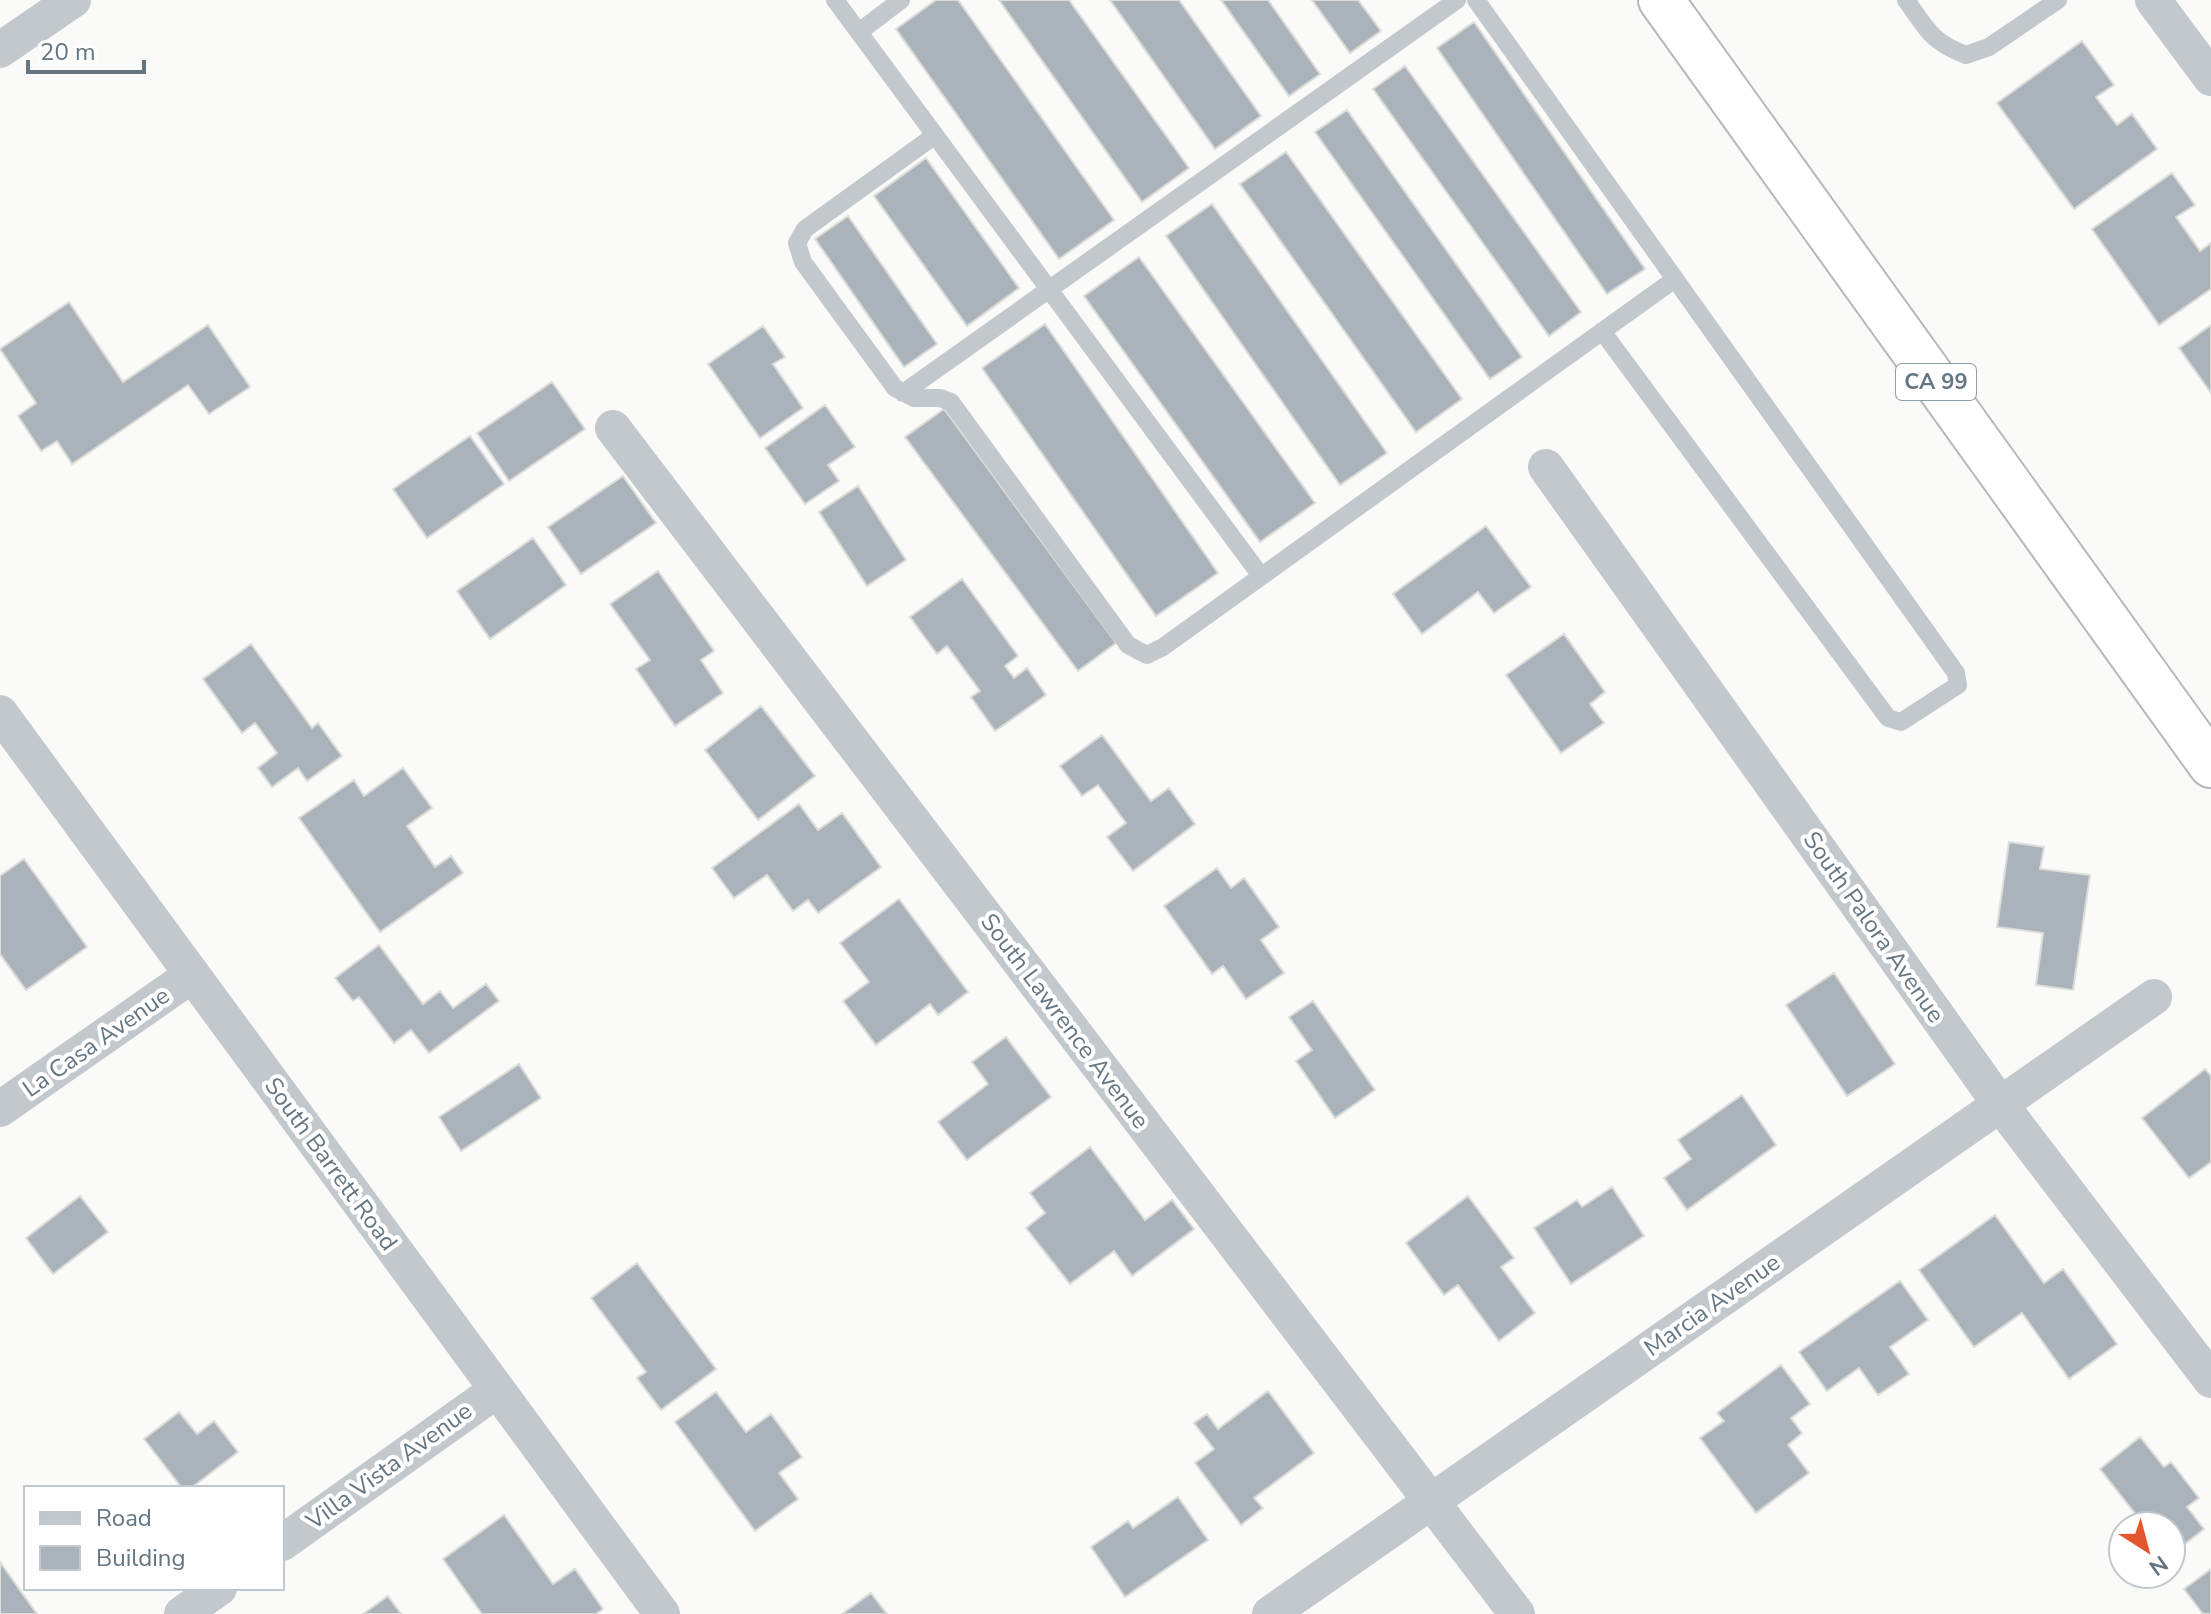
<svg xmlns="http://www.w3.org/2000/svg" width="2211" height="1614" viewBox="0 0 2211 1614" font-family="'Nunito Sans',sans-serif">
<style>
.building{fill:#aab3b9;stroke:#dcdcda;stroke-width:2}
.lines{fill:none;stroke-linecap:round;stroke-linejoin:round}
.highway-casing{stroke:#b4b9bd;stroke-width:48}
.lane{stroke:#c3c8cc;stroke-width:18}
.street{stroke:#c3c8cc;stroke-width:36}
.highway{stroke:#fff;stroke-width:44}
.labels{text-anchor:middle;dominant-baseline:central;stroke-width:8;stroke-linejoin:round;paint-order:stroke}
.shield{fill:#fff;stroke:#939fa8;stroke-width:2}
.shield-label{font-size:22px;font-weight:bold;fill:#657683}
.street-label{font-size:24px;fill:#657683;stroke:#fff}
</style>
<rect width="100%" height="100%" fill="#fafaf8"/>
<path class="building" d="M936,0H958L1114,220L1059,259L896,29Z
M999,0H1069L1189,168L1142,202Z
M1110,0H1179L1261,116L1215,149Z
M1221,0H1268L1320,74L1289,96Z
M1312,0H1358L1381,31L1350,53Z
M1474,22L1645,269L1607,294L1437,48Z
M2082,41L2114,85L2096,97L2117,125L2132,114L2157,149L2074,209L1997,103Z
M1405,66L1581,312L1549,336L1373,89Z
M1347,110L1522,357L1490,379L1315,132Z
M1286,152L1462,399L1416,432L1240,184Z
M926,158L1019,288L967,326L874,196Z
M2172,173L2195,205L2176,217L2200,251L2211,243V289L2159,325L2092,229Z
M1212,204L1387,453L1340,485L1166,236Z
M848,216L937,344L904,367L815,239Z
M1139,257L1315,503L1260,542L1084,296Z
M69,302L123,382L208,325L250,387L209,414L188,385L72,464L57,441L41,451L18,416L36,403L0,349Z
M1045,324L1218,573L1156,616L982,368Z
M2211,325V393L2179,348Z
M763,326L785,357L773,364L803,408L760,438L708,364Z
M552,382L585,429L509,481L477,433Z
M825,405L855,447L828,465L839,481L805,504L765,448Z
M944,409L1116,643L1078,671L905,437Z
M470,436L504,484L427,538L393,489Z
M623,476L656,523L581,574L548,527Z
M858,486L906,560L867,586L819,512Z
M1486,526L1531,587L1494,613L1478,592L1422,634L1393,594Z
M533,538L566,585L490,639L457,591Z
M658,571L714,651L701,660L723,693L675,726L636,669L650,660L610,604Z
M962,579L1018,656L1005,666L1014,678L1027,668L1046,695L995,731L971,697L980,691L947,646L937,654L910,617Z
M1564,634L1605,692L1590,704L1604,723L1561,753L1506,675Z
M251,644L312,728L318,723L342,756L307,781L298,768L272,787L258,768L277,753L255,723L242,733L203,679Z
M761,706L815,776L758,820L705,750Z
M1102,735L1151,801L1169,788L1195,824L1133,871L1107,837L1126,823L1098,785L1082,796L1060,766Z
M403,768L432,808L407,826L435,867L451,856L463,873L380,932L299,818L354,780L364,796Z
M799,804L818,830L842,813L881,867L818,913L808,900L793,911L767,875L734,898L712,868Z
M2009,842L2044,847L2040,869L2090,875L2073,990L2036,985L2043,933L1997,927Z
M24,859L87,947L26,990L0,954V876Z
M1217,868L1231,888L1244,878L1279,927L1261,940L1284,973L1246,999L1223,966L1212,974L1164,906Z
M899,899L968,992L938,1015L930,1004L876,1045L843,1001L869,982L840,943Z
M379,945L423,1004L440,991L453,1008L486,984L499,1001L429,1053L411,1030L394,1043L359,997L353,1001L335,978Z
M1834,973L1895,1064L1847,1096L1786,1005Z
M1313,1001L1375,1090L1335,1118L1296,1061L1312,1050L1289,1017Z
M1006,1037L1051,1097L967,1160L938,1122L988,1084L972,1062Z
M519,1064L541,1098L461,1151L439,1117Z
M2205,1069L2211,1076V1162L2189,1178L2142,1118Z
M1742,1095L1776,1145L1687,1210L1664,1178L1691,1159L1678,1140Z
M1090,1147L1145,1220L1172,1200L1194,1229L1132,1276L1114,1251L1070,1284L1026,1228L1045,1213L1030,1193Z
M1612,1187L1644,1236L1571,1284L1534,1228L1577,1200L1582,1207Z
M80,1196L108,1232L53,1274L26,1238Z
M1468,1196L1514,1258L1501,1267L1535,1313L1499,1341L1458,1285L1444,1295L1406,1243Z
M1995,1215L2044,1283L2063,1269L2117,1344L2069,1379L2022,1313L1974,1347L1919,1270Z
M637,1263L716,1369L661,1410L637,1378L646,1372L591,1298Z
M1900,1281L1928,1320L1890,1347L1909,1374L1878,1395L1859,1368L1827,1391L1799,1352Z
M1781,1365L1810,1404L1791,1418L1802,1433L1788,1445L1809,1473L1756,1513L1700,1438L1724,1421L1717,1413Z
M1268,1391L1314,1453L1254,1498L1263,1508L1241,1525L1195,1463L1214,1449L1194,1423L1207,1414L1218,1429Z
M716,1392L746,1432L771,1414L802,1457L779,1473L798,1499L755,1531L675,1422Z
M179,1412L197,1434L214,1421L238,1452L191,1488H182L144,1439Z
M2140,1437L2164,1467L2171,1462L2199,1498L2187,1507L2204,1529L2171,1555V1526H2145L2100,1469Z
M1178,1497L1208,1540L1125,1597L1091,1547L1128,1521L1133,1528Z
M504,1515L553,1584L575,1569L603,1609L596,1614H482L443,1559Z
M0,1562L37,1614H0Z
M2211,1569V1614H2203L2184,1589Z
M871,1593L887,1614H842Z
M388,1596L401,1614H363Z"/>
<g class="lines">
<defs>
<path id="highway" d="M1661,0L2211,765"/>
</defs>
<use href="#highway" class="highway-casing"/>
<path class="lane" d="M835,0L1261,576
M1476,0L1956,673L1958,685L1901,722L1888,718L1602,331
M1906,0C1927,29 1931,42 1966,55L1989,47L2058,0
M859,32L901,0
M934,136L805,229L797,243L803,262L895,388L914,398H940L951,402L1128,645L1147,655L1163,647L1675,279
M903,393L1457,0"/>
<path class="street" d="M2153,0L2211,78
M0,50L73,0
M613,428L1517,1614
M1546,467L2000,1104L2211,1380
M0,713L662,1614
M0,1109L192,975
M282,1543L497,1390
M182,1614L219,1588
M1270,1614L2154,997"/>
<use href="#highway" class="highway"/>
</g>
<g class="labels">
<rect class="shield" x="1896" y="364" width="80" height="36" rx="6"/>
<g class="shield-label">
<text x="1936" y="382">CA 99</text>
</g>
<g class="street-label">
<text transform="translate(1874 927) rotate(55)">South Palora Avenue</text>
<text transform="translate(1065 1021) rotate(53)">South Lawrence Avenue</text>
<text transform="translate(96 1042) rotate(-35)">La Casa Avenue</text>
<text transform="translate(331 1164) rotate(54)">South Barrett Road</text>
<text transform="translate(1712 1305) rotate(-35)">Marcia Avenue</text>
<text transform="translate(389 1466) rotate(-36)">Villa Vista Avenue</text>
</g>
</g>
<rect x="24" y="1486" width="260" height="104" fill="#ffffff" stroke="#c1c8cd" stroke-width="2"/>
<rect x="40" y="1512" width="40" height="12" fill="#c3c8cc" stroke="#c1c8cd" stroke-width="2"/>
<text x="96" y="1526" font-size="24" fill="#657683">Road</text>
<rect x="40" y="1546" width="40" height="24" fill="#aab3b9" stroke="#c1c8cd" stroke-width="2"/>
<text x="96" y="1566" font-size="24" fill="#657683">Building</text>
<g transform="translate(2147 1550) rotate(144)"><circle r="38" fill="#ffffff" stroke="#c1c8cd" stroke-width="2"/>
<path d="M0-6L14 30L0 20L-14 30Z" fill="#e4572e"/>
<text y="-12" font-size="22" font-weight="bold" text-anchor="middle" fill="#657683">N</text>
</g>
<path d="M28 60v12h116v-12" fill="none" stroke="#657683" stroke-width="4"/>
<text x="40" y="60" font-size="24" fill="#657683" stroke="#ffffff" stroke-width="6" paint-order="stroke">20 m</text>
</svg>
